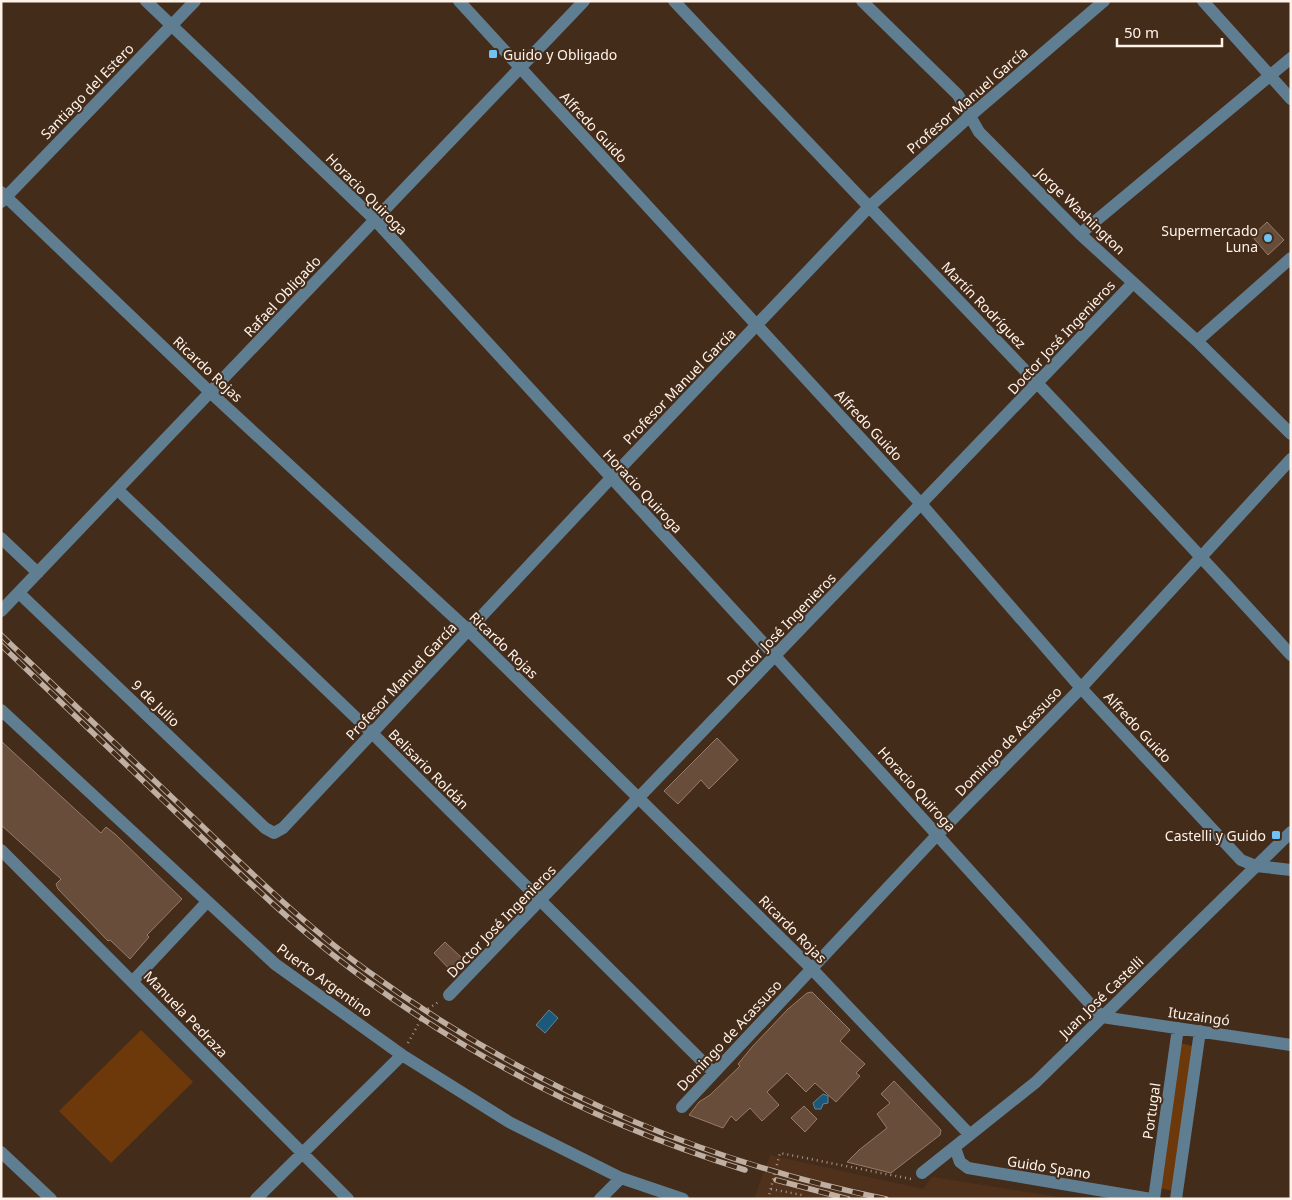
<svg xmlns="http://www.w3.org/2000/svg" width="1292" height="1200" viewBox="0 0 1292 1200" font-family="'Noto Sans',sans-serif">
<style>
.built{fill:#50321c}
.green{fill:#6d390a}
.water{fill:#1b5879;stroke:#5f869b}
.building{fill:#674d3a;stroke:#987b68}
.lines{fill:none;stroke-linecap:round;stroke-linejoin:round}
.path{stroke:#aa988a;stroke-width:2.5;stroke-dasharray:1 4;stroke-linecap:butt}
.minor{stroke:#607e92;stroke-width:12}
.rail-casing{stroke:#bfaea2;stroke-width:5.5}
.rail{stroke:#442c1a;stroke-width:4;stroke-dasharray:11;stroke-linecap:butt}
.poi-dot{fill:#6fc2f4;stroke:#442c1a;stroke-width:2}
.labels{text-anchor:middle;dominant-baseline:central;stroke-width:4;stroke-linejoin:round;paint-order:stroke}
.poi-label{font-size:14px;fill:#fff2e9;stroke:#442c1a;text-anchor:end}
.street-label{font-size:14px;fill:#fff2e9;stroke:#442c1a}
</style>
<rect width="100%" height="100%" fill="#442c1a"/>
<path class="built" d="M770,1155L923,1189L932,1177L1072,1199H754Z"/>
<path class="green" d="M141,1030L193,1082L111,1163L59,1111Z
M1180,1043L1193,1046L1173,1191L1160,1188Z"/>
<path class="water" d="M549,1010L558,1018L545,1033L536,1025Z
M823,1094L828,1096V1103L823,1104L821,1109H815L813,1103Z"/>
<path class="building" d="M1267,222L1284,240L1268,255L1252,236Z
M717,738L738,760L709,789L701,780L678,804L664,791Z
M1,741L101,833L106,827L115,834L182,899L147,935L149,937L130,959L110,940L108,941L58,889L56,884L61,879L1,825Z
M445,942L464,960L452,972L434,953Z
M812,992L850,1030L840,1041L865,1064L856,1073L860,1076L836,1102L815,1083L806,1092L787,1073L767,1092L779,1105L762,1121L750,1108L736,1121L731,1116L723,1128L689,1115L699,1102L710,1095L740,1066L738,1064L752,1047L788,1009L807,993Z
M894,1081L941,1130L940,1135L891,1173L847,1162L859,1150L887,1128L877,1114L890,1103L881,1094Z
M804,1106L817,1119L805,1132L791,1118Z"/>
<g class="lines">
<path class="path" d="M408,1043L426,1010L440,1001
M771,1189L802,1195
M768,1199L780,1153L911,1179"/>
<path class="minor" d="M146,1L374,219L776,657L1102,1017
M459,1L922,505L1081,688L1241,860L1256,866L1291,870
M674,1C879,220 1089,433 1291,655
M862,1L958,95L979,132L1080,234L1197,341L1291,434
M1203,1L1291,99
M1,192L211,393L468,630L811,968L970,1135
M1,202L195,1
M1080,234L1291,58
M1197,341L1291,258
M118,490L373,734L714,1073
M1,538L38,573
M19,593L265,828L274,833L283,828L611,478L868,208L970,116L1104,1
M1,611L584,1
M1,710L275,964L402,1055L509,1122L621,1178L683,1199
M1,850L348,1199
M133,981L207,902
M449,995L1133,283
M1102,1017L1291,1045
M682,1107L938,834L1081,688L1291,459
M955,1148L960,1162L968,1168L1151,1199
M1,1152L51,1199
M922,1173L1036,1082L1291,832
M256,1199L402,1055
M600,1199L621,1178
M1154,1199L1178,1028
M1176,1199L1200,1031"/>
<defs>
<path id="rail" d="M1,635C66,697 131,758 196,820C251,873 307,927 369,972C524,1084 699,1161 886,1199
M1,645C63,704 124,763 185,821C243,877 301,933 366,980C481,1064 609,1128 745,1170
M776,1180L848,1199"/>
</defs>
<use href="#rail" class="rail-casing"/>
<use href="#rail" class="rail"/>
</g>
<g class="poi-dot">
<rect x="488" y="49" width="10" height="10" rx="2.5"/>
<circle cx="1268" cy="238" r="5"/>
<rect x="1271" y="830" width="10" height="10" rx="2.5"/>
</g>
<g class="labels">
<g class="poi-label">
<text x="503" y="54" text-anchor="start">Guido y Obligado</text>
<text x="1258" y="230">Supermercado<tspan x="1258" dy="16">Luna</tspan></text>
<text x="1266" y="835">Castelli y Guido</text>
</g>
<g class="street-label">
<text transform="translate(87 91) rotate(-46)">Santiago del Estero</text>
<text transform="translate(967 100) rotate(-41)">Profesor Manuel García</text>
<text transform="translate(594 127) rotate(47)">Alfredo Guido</text>
<text transform="translate(367 194) rotate(45)">Horacio Quiroga</text>
<text transform="translate(1081 211) rotate(44)">Jorge Washington</text>
<text transform="translate(282 296) rotate(-47)">Rafael Obligado</text>
<text transform="translate(984 305) rotate(46)">Martín Rodríguez</text>
<text transform="translate(1061 337) rotate(-47)">Doctor José Ingenieros</text>
<text transform="translate(208 369) rotate(43)">Ricardo Rojas</text>
<text transform="translate(679 386) rotate(-46)">Profesor Manuel García</text>
<text transform="translate(869 425) rotate(47)">Alfredo Guido</text>
<text transform="translate(643 491) rotate(47)">Horacio Quiroga</text>
<text transform="translate(781 629) rotate(-46)">Doctor José Ingenieros</text>
<text transform="translate(504 645) rotate(44)">Ricardo Rojas</text>
<text transform="translate(401 681) rotate(-47)">Profesor Manuel García</text>
<text transform="translate(156 703) rotate(44)">9 de Julio</text>
<text transform="translate(1138 727) rotate(47)">Alfredo Guido</text>
<text transform="translate(1008 741) rotate(-46)">Domingo de Acassuso</text>
<text transform="translate(429 769) rotate(45)">Belisario Roldán</text>
<text transform="translate(917 789) rotate(48)">Horacio Quiroga</text>
<text transform="translate(501 921) rotate(-46)">Doctor José Ingenieros</text>
<text transform="translate(793 929) rotate(45)">Ricardo Rojas</text>
<text transform="translate(325 980) rotate(36)">Puerto Argentino</text>
<text transform="translate(1101 997) rotate(-44)">Juan José Castelli</text>
<text transform="translate(186 1014) rotate(46)">Manuela Pedraza</text>
<text transform="translate(1199 1016) rotate(8)">Ituzaingó</text>
<text transform="translate(729 1035) rotate(-47)">Domingo de Acassuso</text>
<text transform="translate(1151 1111) rotate(-82)">Portugal</text>
<text transform="translate(1049 1167) rotate(9)">Guido Spano</text>
</g>
</g>
<rect width="1292" height="1200" fill="none" stroke="#fff2e9" stroke-width="5"/>
<path d="M1117 38v8h105v-8" fill="none" stroke="#fff2e9" stroke-width="2.5"/>
<text x="1124" y="38" font-size="15" fill="#fff2e9" stroke="#442c1a" stroke-width="4" paint-order="stroke">50 m</text>
</svg>
